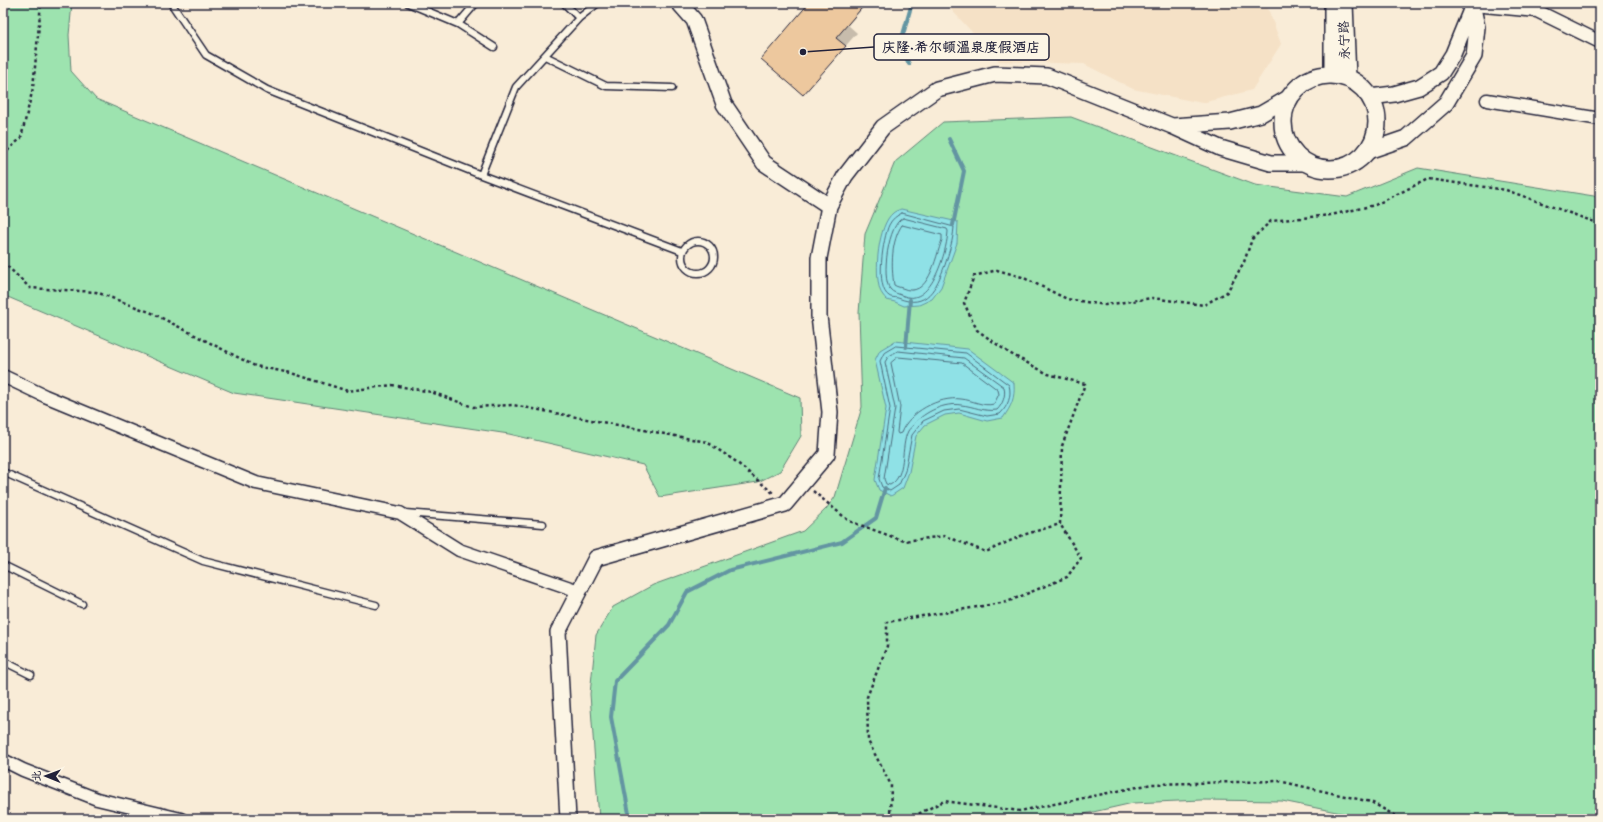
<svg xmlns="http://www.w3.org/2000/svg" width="1603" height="822" viewBox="0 0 1603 822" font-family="'Gochi Hand','LXGW WenKai TC',sans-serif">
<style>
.built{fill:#f5e1c6}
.green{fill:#9de3af;stroke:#608275}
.water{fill:#8fe1e6;stroke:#6395a2}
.shadow{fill:#0003}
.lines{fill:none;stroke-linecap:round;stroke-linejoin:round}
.shore{stroke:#4e6e7f;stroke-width:1}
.stream{stroke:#6395a2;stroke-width:4}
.building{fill:#edc89e;stroke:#22223b}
.service-casing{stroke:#22223b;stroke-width:9}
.minor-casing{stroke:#22223b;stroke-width:15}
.tertiary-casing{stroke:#22223b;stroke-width:18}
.secondary-casing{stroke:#22223b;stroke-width:20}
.path{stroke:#22223b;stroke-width:2.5;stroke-dasharray:3 3;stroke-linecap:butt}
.service{stroke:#fcf5e5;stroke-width:6}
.minor{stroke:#fcf5e5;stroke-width:12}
.tertiary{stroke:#fcf5e5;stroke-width:15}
.secondary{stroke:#fcf5e5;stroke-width:17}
.labels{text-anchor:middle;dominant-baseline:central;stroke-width:3;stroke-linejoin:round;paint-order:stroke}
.street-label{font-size:13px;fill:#22223b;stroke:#fcf5e5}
.leader{fill:none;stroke:#22223b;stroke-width:1.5}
.callout-dot{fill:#22223b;stroke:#fcf5e5;stroke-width:1.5}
.callout{fill:#fcf5e5;stroke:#22223b;stroke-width:1.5}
.callout-label{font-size:14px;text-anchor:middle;font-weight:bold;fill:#22223b}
</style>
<rect width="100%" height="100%" fill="#f9ecd7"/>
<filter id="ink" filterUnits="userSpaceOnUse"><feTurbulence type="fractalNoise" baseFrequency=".025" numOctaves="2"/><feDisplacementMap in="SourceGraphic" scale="8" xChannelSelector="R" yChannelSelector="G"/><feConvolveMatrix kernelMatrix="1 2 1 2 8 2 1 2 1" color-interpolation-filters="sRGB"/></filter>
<g filter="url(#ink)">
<path class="built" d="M945,3H1266L1281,44L1252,90L1202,103L1133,89L1084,64L999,61Z"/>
<path class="green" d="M3,3H72L69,35L71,71L96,99L800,398L801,436L780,471L758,482L660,497L643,465L509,434L234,393L3,295Z
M1071,117L1255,185L1347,197L1418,168L1600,197V819H1371L1282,801L1201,800L1133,803L1062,819H971L948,815L941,819H599L590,694L596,635L613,607L653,585L803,531L826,509L835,497L862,407L859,313L865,234L895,162L943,122Z"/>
<path class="water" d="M901,209L958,222L957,243L941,287L932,299L919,305L904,306L895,302L887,300C884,297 881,293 880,290C874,272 878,225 893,213C895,211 899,210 901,209Z
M895,341L968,349L1014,383C1015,398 1012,405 1003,418L987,421L959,413L945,415L925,425L916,436L909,472L903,488L891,496L879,490L875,480L886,408L875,360L880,350Z"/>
<path class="shadow" d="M810,3H867L848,25L857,33L803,94Z"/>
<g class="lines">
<path class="shore" d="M902,213L954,227C953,241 949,252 945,265C936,288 927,310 898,298C895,297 891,298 889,296C875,288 883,238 889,225C892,219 896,216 902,213Z
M903,218L947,229L948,231C947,250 932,307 904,296C899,294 893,293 890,289C881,278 888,223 903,218Z
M902,225L942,235V240C935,258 929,300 902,288C899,287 897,287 894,285C891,266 891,241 902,225Z
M896,346L966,353L1009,385C1012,396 1008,406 1000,414L987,416L959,409L944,411L923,421L912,435L905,471L899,485L890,491L882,487L879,479L890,408L880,361L884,353Z
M898,351L964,358L1004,387C1006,395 1003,404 997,410C983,412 974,406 961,405C945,402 924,412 914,424C912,427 909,429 908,431C900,447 907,476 890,485L886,484L884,479L895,408L885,362L888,357Z
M898,357L962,363L998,390L999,394L994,404C983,407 973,400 961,399C939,396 909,412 901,433L898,434L897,432L900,407L891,363Z"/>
<path class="stream" d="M909,64L900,45L912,3
M949,139L964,171L953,225
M906,347L910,300
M630,819L611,717L615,681L669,625L687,592L730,570L842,542L876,518L885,488"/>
</g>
<path class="building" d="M809,3H866L836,38L846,46L803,95L761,59Z"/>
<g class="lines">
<defs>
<path id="service" d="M171,3L206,55L267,90L481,175L682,251
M408,3L458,24L494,47
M564,3L579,18
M458,24L476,3
M545,56L606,86L672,88
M481,175L516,87L579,18L598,3
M682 257a16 16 0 1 1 32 0a16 16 0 1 1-32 0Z
M3,472L203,561L376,605
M405,513L543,524
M3,565L82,604
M3,661L31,675"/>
<path id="minor" d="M1473,5L1537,11L1600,42
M1487,100L1600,119
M3,376L45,396L256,483L400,513L459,550L579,591
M3,760L23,770L97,799L181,819"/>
<path id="tertiary" d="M679,3L694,20L724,104L764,163L829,206
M1370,97L1394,94L1419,87L1441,73L1453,54L1473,5
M1173,126L1230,122L1261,114L1290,97
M1368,151L1406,138L1446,103L1474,56L1477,27L1472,3
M568,819L558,632L596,558L785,504L827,454L830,412L819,316V258L829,206L845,176L883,127L937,89L995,74L1047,76L1172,126L1220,148L1271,163H1305"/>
<path id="secondary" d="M1333,3V75
M1344,3L1347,78
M1283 122a47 47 0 1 1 94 0a47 47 0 1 1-94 0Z"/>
</defs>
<use href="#service" class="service-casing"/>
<use href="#minor" class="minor-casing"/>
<use href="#tertiary" class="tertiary-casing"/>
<use href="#secondary" class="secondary-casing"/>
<path class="path" d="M3,155L21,138L33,88L41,3
M3,262L30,288L96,292L152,313L255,366L291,373L348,391L392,385L431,392L473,407L513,405L707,442L735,461L773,493
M813,491L849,521L904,541L945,536L986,552L1023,535L1060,524L1062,446L1085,384L1048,374L1009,353L977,330L964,303L974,276L997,270L1022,277L1067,299L1105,305L1152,298L1204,305L1227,292L1244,262L1252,239L1271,221L1331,215L1375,205L1428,179L1506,190L1600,224
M903,819L890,817L891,785L868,741L867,697L887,646V622L1007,602L1067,577L1081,558L1060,524
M908,819L944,801L1020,811L1152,784L1279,781L1371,802L1401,819"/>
<use href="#service" class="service"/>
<use href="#minor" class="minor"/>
<use href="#tertiary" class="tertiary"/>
<use href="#secondary" class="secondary"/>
</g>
</g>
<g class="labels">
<g class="street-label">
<text transform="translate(1346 40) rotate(-92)">永宁路</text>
</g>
</g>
<path class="leader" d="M803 52L874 47"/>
<circle class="callout-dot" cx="803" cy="52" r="4"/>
<rect class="callout" x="874" y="34" width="175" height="26" rx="4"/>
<g class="callout-label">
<text x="961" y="52">庆隆·希尔顿温泉度假酒店</text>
</g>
<rect width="1603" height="822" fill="none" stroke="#fcf5e5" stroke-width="16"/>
<rect x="8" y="8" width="1587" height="806" fill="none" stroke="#22223b" stroke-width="1.5" filter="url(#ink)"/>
<g transform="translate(46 776) rotate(271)" stroke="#fcf5e5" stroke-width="3" paint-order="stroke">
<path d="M0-3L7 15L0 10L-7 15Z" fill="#22223b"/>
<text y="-6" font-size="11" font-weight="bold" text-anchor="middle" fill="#22223b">北</text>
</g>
</svg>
